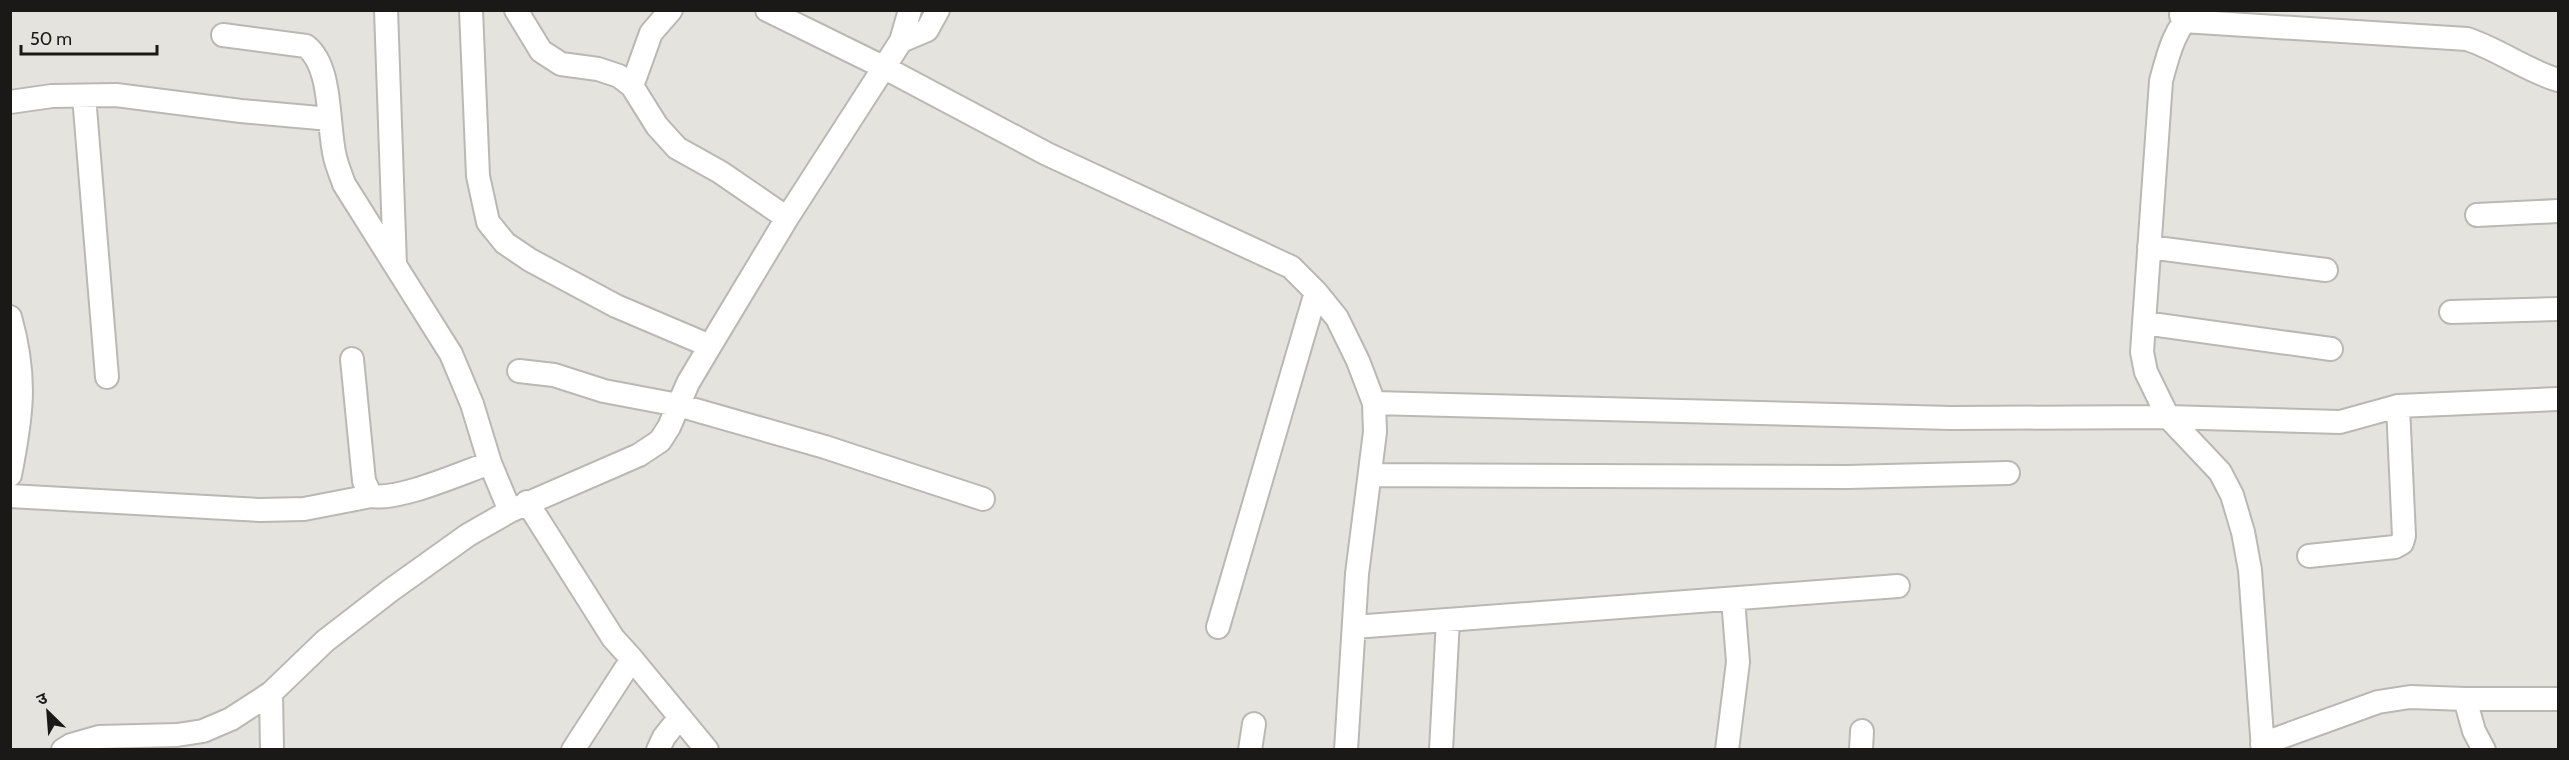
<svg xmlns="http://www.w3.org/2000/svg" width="2569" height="760" viewBox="0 0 2569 760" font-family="Cabin,'Noto Sans Devanagari',sans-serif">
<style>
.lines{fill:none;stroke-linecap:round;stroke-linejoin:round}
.minor-casing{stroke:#bab8b4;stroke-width:26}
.minor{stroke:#fff;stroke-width:22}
</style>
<rect width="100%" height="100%" fill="#e5e3de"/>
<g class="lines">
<defs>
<path id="minor" d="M386,10L395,265
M471,10L478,176L488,222L505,243L530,260L616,306L710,346
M516,10L541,51L561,64L598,69L619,76L632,86L657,126L677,148L720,172L787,218
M767,10L885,68L1047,154L1291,267L1316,292L1337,318L1358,361L1374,403L1375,432L1357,574L1346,750
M2195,10C2174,28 2168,55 2161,81L2142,352L2146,372L2168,417L2220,472L2232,495L2243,532L2250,570L2263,750
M2181,15L2183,21L2467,39C2500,50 2525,70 2558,80
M223,35L306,46C333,67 327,125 335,157C337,166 341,175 344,184L451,354L472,404L490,463L510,511
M901,41L927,30L938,10
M632,86L651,33L671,10
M84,96L107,377
M10,102L52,96L116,95L241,111L330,119
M2477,215L2558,211
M2149,247L2326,270
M2451,312L2558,309
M10,317C27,377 22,415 10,475
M2144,323L2331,349
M352,359L364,481L371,496C399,501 461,473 490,463
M519,371L554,375L604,391L678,405L825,447L983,499
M1374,403L1951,418L2168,417L2340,422L2398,406L2558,399
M1370,475L1847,477L2008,473
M10,496L260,510L304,509L371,496
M527,502L613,638L632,659L573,750
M2309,556L2395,547L2402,543L2404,536L2398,406
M1218,627L1316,292
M1354,627L1898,586
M632,659L707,750
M271,693L272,750
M2465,699H2558
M2262,744L2378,702L2410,697L2465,699L2474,731L2484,750
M63,750L71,745L99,737L177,735L203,731L231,719L271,693L325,641L391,590L468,535L510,511L639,455L660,441L669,427L688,383L710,346L787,218L901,41L910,10
M658,750L664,737L680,717
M1250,750L1254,724
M1441,750L1448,620
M1727,750L1738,662L1733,599
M1861,750L1862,731"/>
</defs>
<use href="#minor" class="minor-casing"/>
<use href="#minor" class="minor"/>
</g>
<rect width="2569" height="760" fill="none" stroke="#1a1917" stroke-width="24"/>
<g transform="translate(48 712) rotate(335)" stroke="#e5e3de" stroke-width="4.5" paint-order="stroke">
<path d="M0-4.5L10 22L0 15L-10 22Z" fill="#1a1917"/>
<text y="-9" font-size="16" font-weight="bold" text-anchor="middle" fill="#1a1917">उ</text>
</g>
<path d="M21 45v9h136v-9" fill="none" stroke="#1a1917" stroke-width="3"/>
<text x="30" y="45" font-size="18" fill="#1a1917" stroke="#e5e3de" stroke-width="4.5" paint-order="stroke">50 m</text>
</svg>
